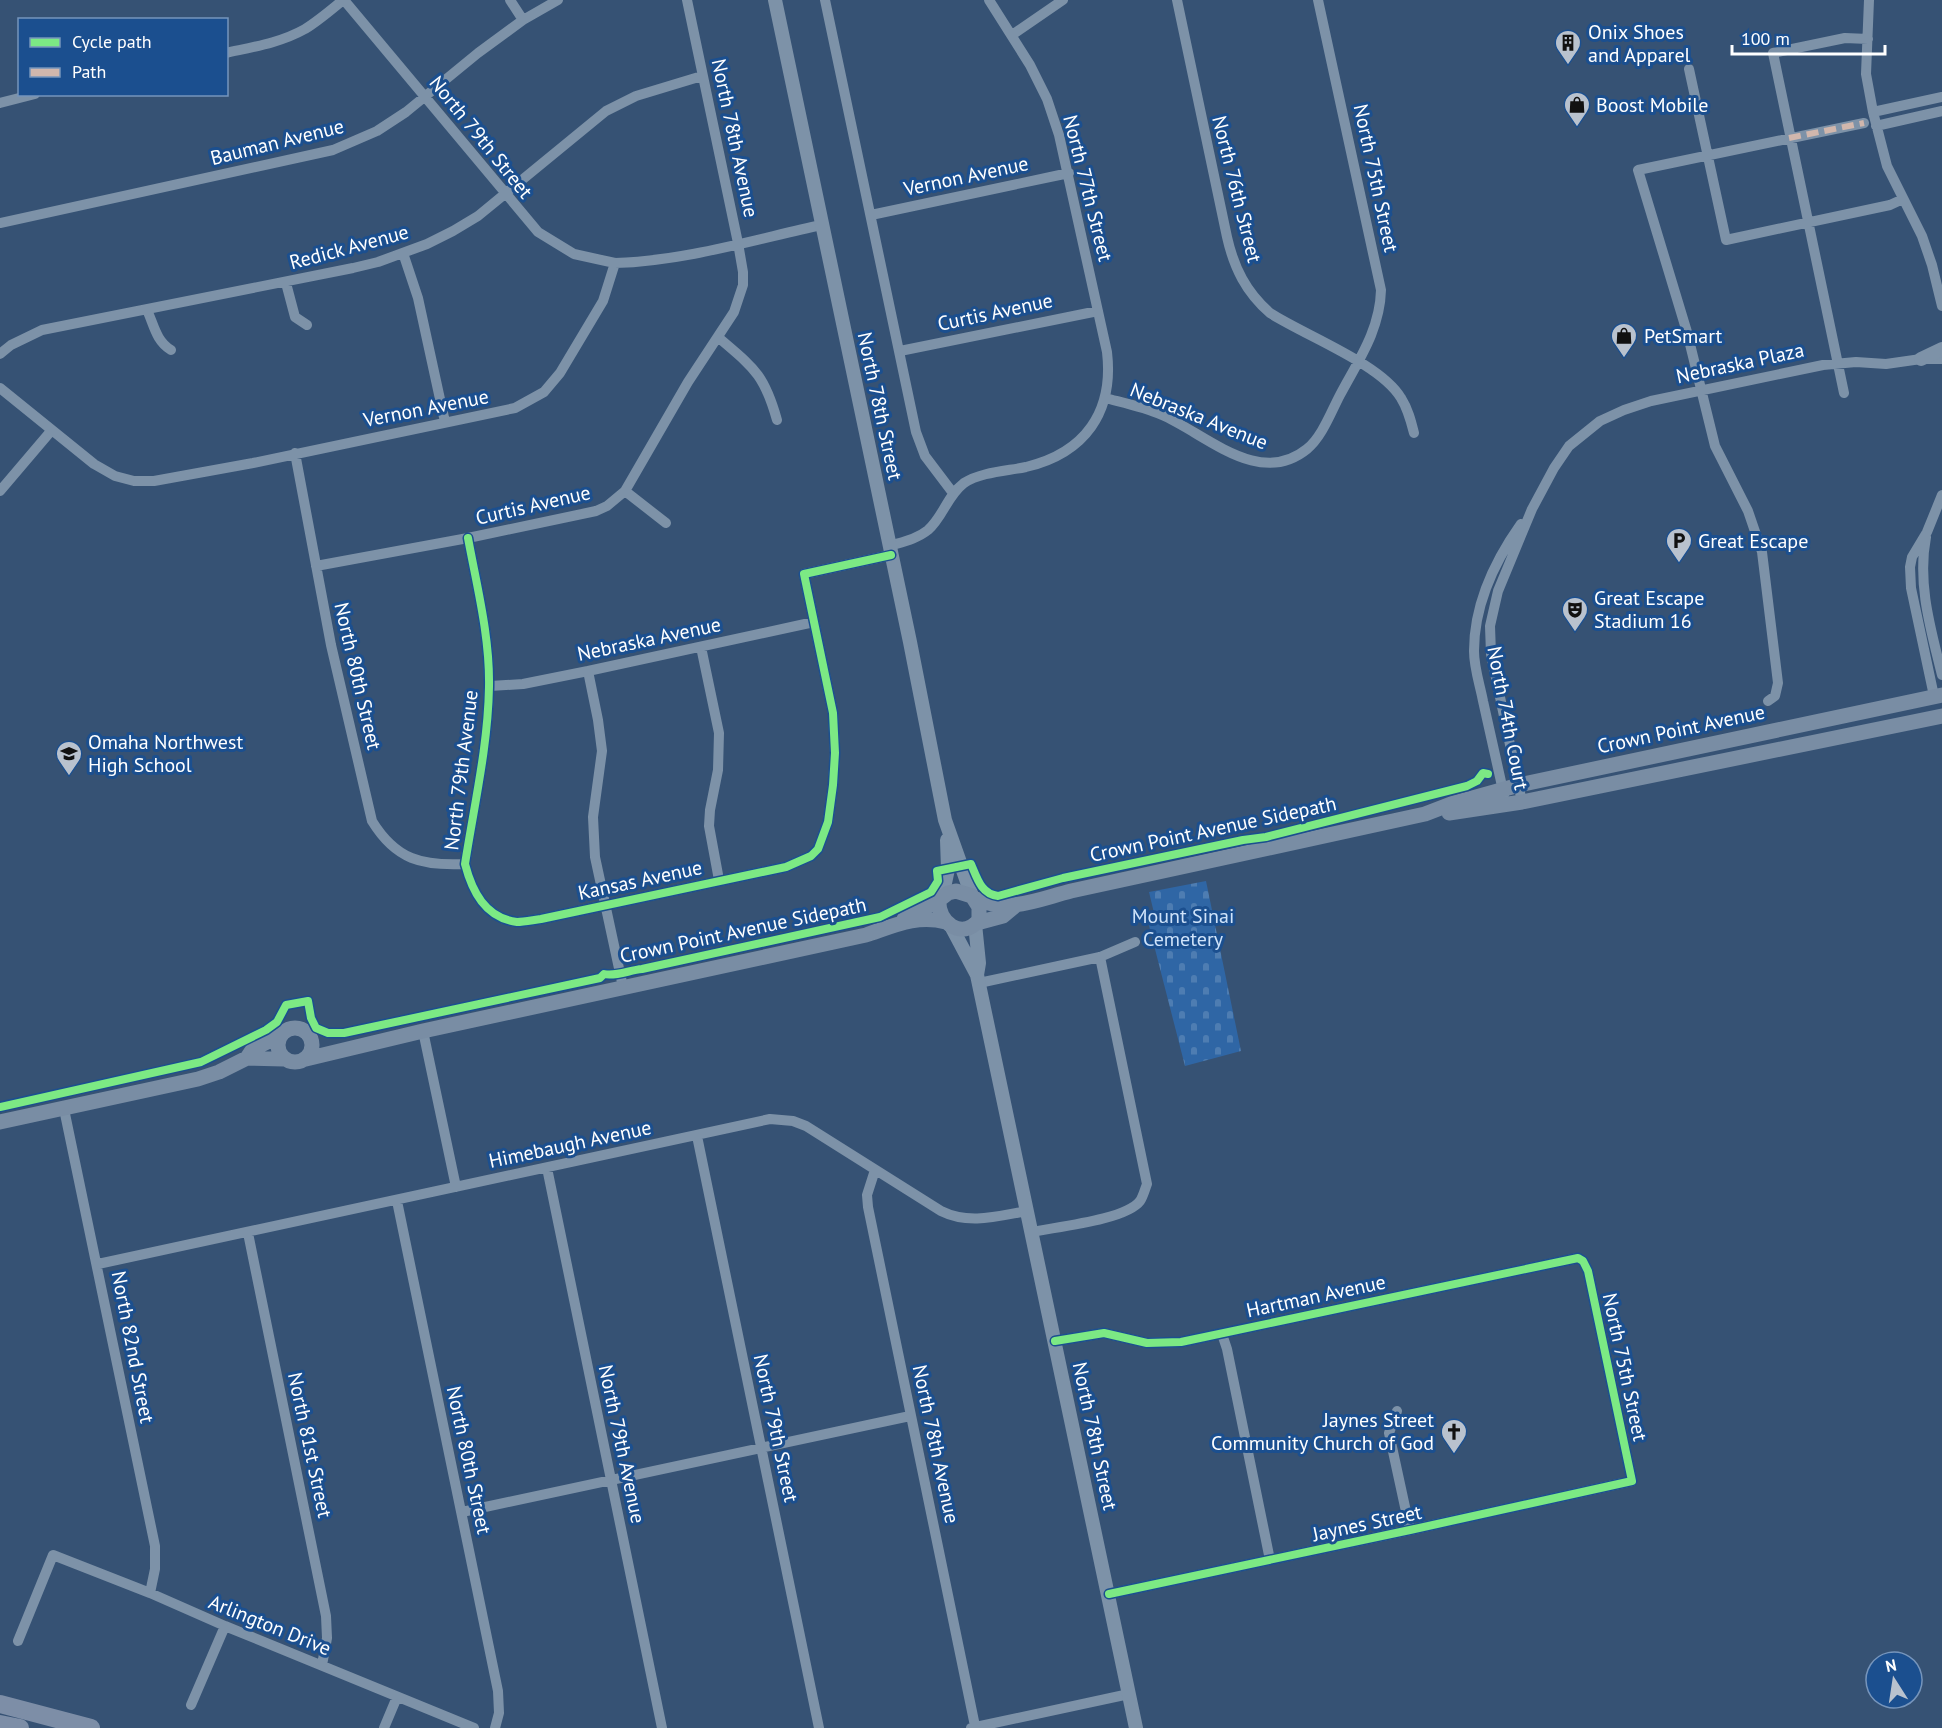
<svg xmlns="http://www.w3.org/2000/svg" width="1942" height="1728" viewBox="0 0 1942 1728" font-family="'PT Sans',sans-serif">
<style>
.cemetery{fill:url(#cemetery-stones)}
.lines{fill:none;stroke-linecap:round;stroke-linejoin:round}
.minor{stroke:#7d92a8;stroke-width:10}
.tertiary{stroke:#7d92a8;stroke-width:14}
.secondary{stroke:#798da4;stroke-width:15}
.primary{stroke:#7d8ea7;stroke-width:18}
.quiet{stroke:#d1b7ad;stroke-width:6;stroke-dasharray:12 6;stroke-linecap:butt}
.cycleway-casing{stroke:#1b4f8f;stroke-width:11}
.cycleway{stroke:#7ce984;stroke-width:8}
.labels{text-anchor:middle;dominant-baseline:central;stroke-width:6;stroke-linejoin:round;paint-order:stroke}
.poi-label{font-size:20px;fill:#fff;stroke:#1b4f8f;text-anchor:start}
.street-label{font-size:20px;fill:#fff;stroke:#1b4f8f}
.park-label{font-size:20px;fill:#cfe3fa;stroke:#1b4f8f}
</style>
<defs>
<pattern id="cemetery-stones" width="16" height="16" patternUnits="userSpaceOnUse" patternTransform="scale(1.5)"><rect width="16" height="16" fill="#2f66a5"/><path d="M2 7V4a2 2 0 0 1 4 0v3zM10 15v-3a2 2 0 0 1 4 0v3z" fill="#4e7db2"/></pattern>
</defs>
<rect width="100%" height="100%" fill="#365274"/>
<path class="cemetery" d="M1206,881L1241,1051L1185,1066L1146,914L1154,913L1149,892Z"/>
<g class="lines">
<path class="minor" d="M344,0L538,232L574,254L615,263
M510,0L523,20
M825,0L916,432L925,456L953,493
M1177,0L1227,237C1234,268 1246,292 1270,313C1306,336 1381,364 1401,398C1408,409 1411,421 1414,433
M1869,0L1866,74L1873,112L1887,166L1922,236L1932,265L1942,306
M1012,35L1063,0
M226,53C253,47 280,43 305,29C318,21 331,10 343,0
M1689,69L1726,240L1890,205L1903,199
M0,103L35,94
M1873,112L1942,97
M1876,126L1942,111
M871,215L1069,173
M0,223L333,150L377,131L406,112L478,53L523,20L558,0
M403,253L418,298L445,422
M286,283L295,317L307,325
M147,310C154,325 156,341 171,350
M719,338C754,368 764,374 777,420
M900,351L1098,311
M0,354L11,345L42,330L353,268L378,262L427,244L453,231L478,216L606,111L636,96L702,76
M0,388L94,464L115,476L134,481H154L253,463L515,408L544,392L560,373L603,301L615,263C684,261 753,240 821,225
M1844,393L1773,53L1845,38L1868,39
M1105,398C1124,403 1144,407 1162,415C1206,434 1259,488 1307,449C1322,437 1331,412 1340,395C1358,361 1380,330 1381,290L1318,0
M295,453L331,645L372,821C396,860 422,866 465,864
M0,491L51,431
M625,491L666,523
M1926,537C1917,584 1931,630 1942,675
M468,538C477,587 490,637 489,687C488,746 474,806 465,864C472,891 485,918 517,922C524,922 533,920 541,919L786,867L811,856L818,849L828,822L833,785L835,753L833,713L804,574L891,555
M889,546C902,542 917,539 928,530C943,517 947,496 964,483C981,472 1007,471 1026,467C1085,453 1114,412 1107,352L1059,135L1047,99L1030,65L989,0
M316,566L468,538L596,511L607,506L625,491L688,382L734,312L743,285V272L738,243L687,0
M701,647L719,733L718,770L710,810L709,826L719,880
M588,671L598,720L602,751L593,817L595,857L623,987
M490,686L523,684L588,671L814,622
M1934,696L1911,588L1910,567L1912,557L1927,532L1942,495
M1768,701L1775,696L1778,683L1762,552L1748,511L1715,446L1687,332L1638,170L1864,123
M1504,795C1497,763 1490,732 1483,701C1480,685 1474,668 1474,651C1474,605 1494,562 1521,524
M1522,802L1491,654L1490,626L1498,591L1532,509L1554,468L1569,446L1600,421L1624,410L1651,401L1823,365L1856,362L1886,364L1921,359H1942
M979,983L1100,957L1135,942
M423,1031L456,1187
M64,1109L155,1546V1569L150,1593
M697,1136L819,1728
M547,1168L662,1728
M875,1170L867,1195L868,1207L975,1726
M397,1201L498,1691L499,1713L495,1728
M1032,1232C1055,1227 1126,1220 1140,1201C1143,1197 1145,1189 1147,1184L1100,957
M248,1233L326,1616L327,1638L322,1665
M98,1264L770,1119L793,1121L806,1126L941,1211C969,1225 998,1216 1027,1211
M1222,1334L1227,1349L1270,1560
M1055,1341L1104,1333L1147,1343L1181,1342L1578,1258L1583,1261L1588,1271L1632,1481L1410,1530L1109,1594
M1397,1411L1389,1433L1410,1530
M462,1512L910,1416
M18,1641L53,1555L150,1593L225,1626L474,1728
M191,1705L225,1626
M384,1728L397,1697
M971,1728L1129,1694"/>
<path class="tertiary" d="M775,0L910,642L945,820L972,896
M1921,359L1942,349
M942,897L948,869L947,840
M975,924L979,963L977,975
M951,926L977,975L1136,1728"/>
<path class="secondary" d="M1449,813L1522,802L1942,716
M956,891L972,896L979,907V920C962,941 937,922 939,900L948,893Z
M976,899C1010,913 1036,900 1071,891L1425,814L1451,804L1519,785L1942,695
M904,919L939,900
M977,923L1003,916L1015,906
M278 1045a17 17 0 1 1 34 0a17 17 0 1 1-34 0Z
M247,1058L253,1049L281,1035
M306,1059L423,1031L866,935C893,926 917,914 946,922
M0,1122L198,1079L219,1072L247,1058L284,1059"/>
<path class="primary" d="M0,1704L91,1728
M0,1724L20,1728"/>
<path class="quiet" d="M1789,138L1864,123"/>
<defs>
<path id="cycleway" d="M468,538C477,587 490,637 489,687C488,746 474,806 465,864C472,891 485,918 517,922C524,922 533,920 541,919L786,867L811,856L818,849L828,822L833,785L835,753L833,713L804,574L891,555
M0,1107L201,1062L266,1030L277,1022L286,1005L308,1001L311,1018L316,1028L328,1033H344L600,978L604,974C615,977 630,970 642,969L880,917L931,892L938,881L937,871L971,864C977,878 981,894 998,896L1063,878L1243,840L1266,837L1467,786L1477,781L1483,773L1488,774
M1055,1341L1104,1333L1147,1343L1181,1342L1578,1258L1583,1261L1588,1271L1632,1481L1410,1530L1109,1594"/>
</defs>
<use href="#cycleway" class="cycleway-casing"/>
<use href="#cycleway" class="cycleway"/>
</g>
<defs>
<symbol id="building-pin" viewBox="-11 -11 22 30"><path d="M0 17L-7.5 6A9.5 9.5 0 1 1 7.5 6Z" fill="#b9c2ce" stroke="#1b4f8f"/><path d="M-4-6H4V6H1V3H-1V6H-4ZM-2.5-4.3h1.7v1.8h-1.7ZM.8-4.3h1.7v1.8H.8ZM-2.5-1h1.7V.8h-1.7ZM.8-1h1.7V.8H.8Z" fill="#111"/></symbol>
<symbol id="shop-pin" viewBox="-11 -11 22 30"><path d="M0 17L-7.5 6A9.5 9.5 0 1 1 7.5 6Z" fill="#b9c2ce" stroke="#1b4f8f"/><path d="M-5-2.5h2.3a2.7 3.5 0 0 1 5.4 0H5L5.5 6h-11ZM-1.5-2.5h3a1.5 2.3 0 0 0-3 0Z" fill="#111"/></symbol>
<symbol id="parking-pin" viewBox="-11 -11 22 30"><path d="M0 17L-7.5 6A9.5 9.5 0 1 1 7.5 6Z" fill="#b9c2ce" stroke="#1b4f8f"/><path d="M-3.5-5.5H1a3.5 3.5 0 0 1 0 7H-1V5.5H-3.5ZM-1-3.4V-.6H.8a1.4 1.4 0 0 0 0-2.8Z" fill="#111"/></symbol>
<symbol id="theatre-pin" viewBox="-11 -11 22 30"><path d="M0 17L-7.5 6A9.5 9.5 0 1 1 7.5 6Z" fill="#b9c2ce" stroke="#1b4f8f"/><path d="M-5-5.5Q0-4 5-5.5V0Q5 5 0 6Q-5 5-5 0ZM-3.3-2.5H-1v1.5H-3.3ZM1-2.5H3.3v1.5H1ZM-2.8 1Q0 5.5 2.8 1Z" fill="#111"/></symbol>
<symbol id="school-pin" viewBox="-11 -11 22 30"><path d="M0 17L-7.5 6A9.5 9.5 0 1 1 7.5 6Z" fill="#b9c2ce" stroke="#1b4f8f"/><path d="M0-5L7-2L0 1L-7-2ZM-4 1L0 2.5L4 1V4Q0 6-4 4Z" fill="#111"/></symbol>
<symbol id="church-pin" viewBox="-11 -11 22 30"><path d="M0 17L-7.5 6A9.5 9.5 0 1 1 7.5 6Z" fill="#b9c2ce" stroke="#1b4f8f"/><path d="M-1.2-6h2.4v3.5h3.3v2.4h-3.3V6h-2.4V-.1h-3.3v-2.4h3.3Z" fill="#111"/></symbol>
</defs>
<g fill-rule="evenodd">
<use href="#building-pin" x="1553" y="28" width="30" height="40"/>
<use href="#shop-pin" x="1562" y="90" width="30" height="40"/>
<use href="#shop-pin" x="1609" y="321" width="30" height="40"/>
<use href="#parking-pin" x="1664" y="526" width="30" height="40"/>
<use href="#theatre-pin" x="1560" y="595" width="30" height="40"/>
<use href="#school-pin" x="54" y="739" width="30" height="40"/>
<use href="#church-pin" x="1439" y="1417" width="30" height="40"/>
</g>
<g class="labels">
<g class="poi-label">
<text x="1588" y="32">Onix Shoes<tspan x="1588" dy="23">and Apparel</tspan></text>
<text x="1596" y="105">Boost Mobile</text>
<text x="1644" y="336">PetSmart</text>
<text x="1698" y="541">Great Escape</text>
<text x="1594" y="598">Great Escape<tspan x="1594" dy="23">Stadium 16</tspan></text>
<text x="88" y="742">Omaha Northwest<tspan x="88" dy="23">High School</tspan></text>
<text x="1434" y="1420" text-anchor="end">Jaynes Street<tspan x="1434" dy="23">Community Church of God</tspan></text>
</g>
<g class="street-label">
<text transform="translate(481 137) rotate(51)">North 79th Street</text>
<text transform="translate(735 138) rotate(78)">North 78th Avenue</text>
<text transform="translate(277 142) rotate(-14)">Bauman Avenue</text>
<text transform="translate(966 176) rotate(-12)">Vernon Avenue</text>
<text transform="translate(1376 178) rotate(78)">North 75th Street</text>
<text transform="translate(1088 188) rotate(76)">North 77th Street</text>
<text transform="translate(1237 189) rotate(76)">North 76th Street</text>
<text transform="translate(349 247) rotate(-15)">Redick Avenue</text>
<text transform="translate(995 312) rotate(-12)">Curtis Avenue</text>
<text transform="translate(1740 363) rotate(-12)">Nebraska Plaza</text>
<text transform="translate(880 406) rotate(78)">North 78th Street</text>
<text transform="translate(426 408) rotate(-11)">Vernon Avenue</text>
<text transform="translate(1199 416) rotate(22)">Nebraska Avenue</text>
<text transform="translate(533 505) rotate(-13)">Curtis Avenue</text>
<text transform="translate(649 639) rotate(-12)">Nebraska Avenue</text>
<text transform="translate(358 676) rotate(77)">North 80th Street</text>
<text transform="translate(1508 718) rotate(79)">North 74th Court</text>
<text transform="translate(1681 729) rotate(-12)">Crown Point Avenue</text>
<text transform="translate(461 770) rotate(-83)">North 79th Avenue</text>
<text transform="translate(1213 829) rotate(-12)">Crown Point Avenue Sidepath</text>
<text transform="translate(640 880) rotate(-12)">Kansas Avenue</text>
<text transform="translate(743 930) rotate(-12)">Crown Point Avenue Sidepath</text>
<text transform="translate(570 1144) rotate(-12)">Himebaugh Avenue</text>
<text transform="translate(1316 1296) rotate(-12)">Hartman Avenue</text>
<text transform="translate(133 1347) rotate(79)">North 82nd Street</text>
<text transform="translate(1625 1367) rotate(78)">North 75th Street</text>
<text transform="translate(776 1428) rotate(78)">North 79th Street</text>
<text transform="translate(1095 1436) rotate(78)">North 78th Street</text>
<text transform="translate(622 1444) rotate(78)">North 79th Avenue</text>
<text transform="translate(936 1444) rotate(78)">North 78th Avenue</text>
<text transform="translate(310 1445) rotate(78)">North 81st Street</text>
<text transform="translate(469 1460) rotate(78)">North 80th Street</text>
<text transform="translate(1367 1523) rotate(-12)">Jaynes Street</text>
<text transform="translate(270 1625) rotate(22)">Arlington Drive</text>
</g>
<g class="park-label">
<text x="1183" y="916">Mount Sinai<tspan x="1183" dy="23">Cemetery</tspan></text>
</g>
</g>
<rect x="18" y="18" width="210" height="78" fill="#1b4f8f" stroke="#7695bc" stroke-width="1.5"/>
<rect x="30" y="38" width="30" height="9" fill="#7ce984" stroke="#7695bc" stroke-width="1.5"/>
<text x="72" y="48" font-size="18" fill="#ffffff">Cycle path</text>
<rect x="30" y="68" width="30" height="9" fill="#d1b7ad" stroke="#7695bc" stroke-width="1.5"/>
<text x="72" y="78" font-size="18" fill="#ffffff">Path</text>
<g transform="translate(1894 1680) rotate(348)"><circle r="28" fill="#1b4f8f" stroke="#7695bc" stroke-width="1.5"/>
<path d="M0-4.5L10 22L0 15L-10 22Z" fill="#b9c2ce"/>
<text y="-9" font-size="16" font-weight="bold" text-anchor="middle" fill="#ffffff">N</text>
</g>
<path d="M1732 45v9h153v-9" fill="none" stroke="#ffffff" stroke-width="3"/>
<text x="1741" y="45" font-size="18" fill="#ffffff" stroke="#1b4f8f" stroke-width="4.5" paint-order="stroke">100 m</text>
</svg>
